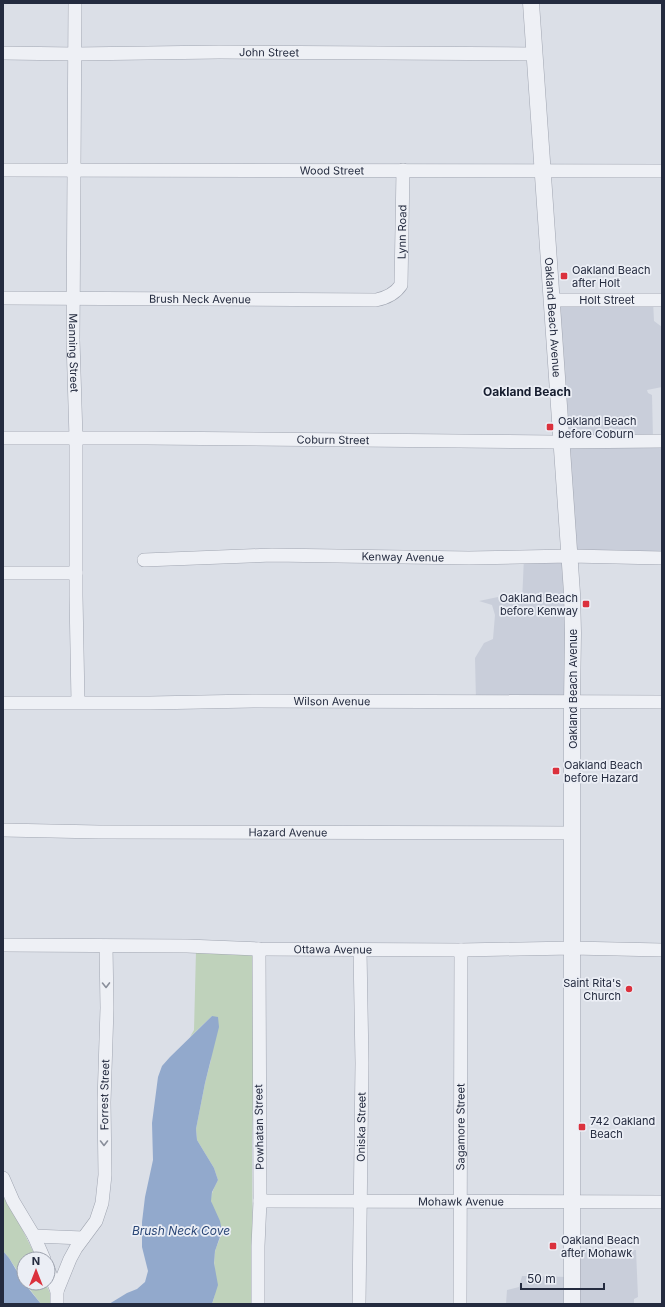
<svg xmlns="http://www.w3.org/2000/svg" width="665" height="1307" viewBox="0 0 665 1307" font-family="Inter,sans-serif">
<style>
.built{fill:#c9ceda}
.green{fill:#bfd2bb}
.water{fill:#92a9cc}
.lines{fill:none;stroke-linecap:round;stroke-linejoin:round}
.minor-casing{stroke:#a0a5b1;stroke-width:14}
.tertiary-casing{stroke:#a0a5b1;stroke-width:17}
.minor{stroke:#eef0f5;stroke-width:13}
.tertiary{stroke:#eef0f5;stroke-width:16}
.oneway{stroke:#898e9a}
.poi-dot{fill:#db313d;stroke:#ebeef5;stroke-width:1.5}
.labels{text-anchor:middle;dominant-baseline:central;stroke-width:3.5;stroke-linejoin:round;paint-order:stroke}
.street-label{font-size:11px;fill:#242b3f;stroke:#ebeef5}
.poi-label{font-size:11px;fill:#242b3f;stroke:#ebeef5;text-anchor:start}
.neighbourhood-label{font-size:12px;font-weight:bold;fill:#161d2f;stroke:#ebeef5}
.water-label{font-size:12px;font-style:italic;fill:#2a4676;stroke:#ebeef5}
</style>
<rect width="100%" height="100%" fill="#dbdfe7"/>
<path class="built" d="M553,301H653L654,321L662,327V387L647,390L648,393L652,395L653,439L662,441V557L573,555L572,700L476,701L475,658L484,643L493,639L495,615L492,605L479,601L498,597L501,601L522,602L524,557L570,555Z
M598,1247L600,1248L636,1250L638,1297L634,1299V1304H506L507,1290L519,1287L522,1276L571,1277L574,1249Z"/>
<path class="green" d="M196,951L258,953L252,1142L253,1304H212C219,1288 212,1269 215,1252C216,1245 223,1236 221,1229C220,1219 211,1208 211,1200C211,1193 215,1186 218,1180L214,1168L197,1140L196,1129L205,1083L211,1060L212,1016L190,1037L194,1030Z
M3,1191L37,1259H24V1281L9,1258L3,1251Z
M25,1283H45L52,1297L53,1304H41Z"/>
<path class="water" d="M212,1016L218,1017L219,1027L205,1083L196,1129L197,1140L214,1168L218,1180L212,1192L211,1201L220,1221L222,1231L215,1251L214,1263L218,1285L212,1304H109L127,1293L137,1289L145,1282L148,1271L142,1247V1222L145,1197L153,1160L152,1123L158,1077L162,1066L170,1057Z
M3,1251L9,1258L24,1283L41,1304H3Z"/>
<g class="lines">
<defs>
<g id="minor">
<path id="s1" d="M75,3L73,340L76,438V596L78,702"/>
<path id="s2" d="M3,53L75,54L219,52L534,54"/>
<path id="s3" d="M3,170L662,171"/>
<path id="s4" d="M3,298L376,300C386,298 395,294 401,285L403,170"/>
<path id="s5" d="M552,300H662"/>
<path id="s6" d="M3,438H147L553,442L662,441"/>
<path id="s7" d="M144,560L272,555L469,558L570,556L662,558"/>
<path d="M3,573H76"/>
<path id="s8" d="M3,703H150L253,701L662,702"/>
<path id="s9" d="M3,830L99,832L572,833"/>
<path id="s10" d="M3,945L187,946L259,949L461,950L572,948L662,950"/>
<path d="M3,1178L13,1201L34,1236L44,1259"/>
<path id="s11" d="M260,1201L662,1202"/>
<path d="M34,1236L83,1238"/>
<path d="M48,1269L57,1291V1304"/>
<path id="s12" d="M57,1291L70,1259L76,1248L96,1221L102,1203L105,1175L104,1102L107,1008L106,946"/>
<path d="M258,1304V1246L260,1201L259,949"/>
<path id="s13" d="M359,1304L362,1063L360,950"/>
<path id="s14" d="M460,1304L461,950"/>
</g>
<g id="tertiary">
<path id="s15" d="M531,3L572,593L573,633L572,702V1304"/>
</g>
</defs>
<use href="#minor" class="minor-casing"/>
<use href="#tertiary" class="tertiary-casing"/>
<use href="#minor" class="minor"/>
<use href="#tertiary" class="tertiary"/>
</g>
<defs><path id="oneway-chevron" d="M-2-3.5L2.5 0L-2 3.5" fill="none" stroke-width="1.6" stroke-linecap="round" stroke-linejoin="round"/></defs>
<g class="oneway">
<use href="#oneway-chevron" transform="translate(106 985) rotate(89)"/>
<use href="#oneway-chevron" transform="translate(104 1143) rotate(90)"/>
</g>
<g class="poi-dot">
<rect x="560" y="272" width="8" height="8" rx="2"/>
<rect x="546" y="423" width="8" height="8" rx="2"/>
<rect x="582" y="600" width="8" height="8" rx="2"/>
<rect x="552" y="767" width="8" height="8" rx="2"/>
<circle cx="629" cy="989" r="4"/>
<rect x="578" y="1123" width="8" height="8" rx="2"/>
<rect x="549" y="1242" width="8" height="8" rx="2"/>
</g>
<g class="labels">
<g class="street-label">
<text stroke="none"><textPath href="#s2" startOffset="266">John Street</textPath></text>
<text stroke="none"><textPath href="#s3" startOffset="329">Wood Street</textPath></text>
<text stroke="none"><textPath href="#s4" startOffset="456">Lynn Road</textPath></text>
<text stroke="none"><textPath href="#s4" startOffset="197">Brush Neck Avenue</textPath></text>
<text stroke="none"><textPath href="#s5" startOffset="55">Holt Street</textPath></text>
<text stroke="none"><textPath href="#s15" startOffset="315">Oakland Beach Avenue</textPath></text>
<text stroke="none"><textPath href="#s1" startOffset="350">Manning Street</textPath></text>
<text stroke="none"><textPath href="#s6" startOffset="330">Coburn Street</textPath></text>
<text stroke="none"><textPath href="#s7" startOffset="259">Kenway Avenue</textPath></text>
<text transform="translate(573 689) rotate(-90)">Oakland Beach Avenue</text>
<text stroke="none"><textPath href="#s8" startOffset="329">Wilson Avenue</textPath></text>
<text stroke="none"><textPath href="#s9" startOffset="285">Hazard Avenue</textPath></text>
<text stroke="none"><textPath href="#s10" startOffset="330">Ottawa Avenue</textPath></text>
<text stroke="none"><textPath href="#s12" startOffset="208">Forrest Street</textPath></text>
<text transform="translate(259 1127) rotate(-91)">Powhatan Street</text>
<text stroke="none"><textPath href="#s13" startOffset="177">Oniska Street</textPath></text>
<text stroke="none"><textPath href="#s14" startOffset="177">Sagamore Street</textPath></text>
<text stroke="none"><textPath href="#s11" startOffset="201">Mohawk Avenue</textPath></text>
</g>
<g class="poi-label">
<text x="572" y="270">Oakland Beach<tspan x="572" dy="13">after Holt</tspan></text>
<text x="558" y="421">Oakland Beach<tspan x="558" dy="13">before Coburn</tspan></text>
<text x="578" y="598" text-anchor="end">Oakland Beach<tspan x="578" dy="13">before Kenway</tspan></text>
<text x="564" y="765">Oakland Beach<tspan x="564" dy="13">before Hazard</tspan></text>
<text x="621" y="983" text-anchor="end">Saint Rita's<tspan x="621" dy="13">Church</tspan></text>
<text x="590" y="1121">742 Oakland<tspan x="590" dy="13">Beach</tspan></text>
<text x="561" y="1240">Oakland Beach<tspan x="561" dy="13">after Mohawk</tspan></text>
</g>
<g class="neighbourhood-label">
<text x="527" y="391">Oakland Beach</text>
</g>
<g class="water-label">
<text x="181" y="1230">Brush Neck Cove</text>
</g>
</g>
<rect width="665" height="1307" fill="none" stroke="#242b3f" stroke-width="8"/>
<g transform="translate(36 1271)"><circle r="19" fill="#ebeef5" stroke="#9ba0ac"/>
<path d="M0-3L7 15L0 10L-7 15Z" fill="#db313d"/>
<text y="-6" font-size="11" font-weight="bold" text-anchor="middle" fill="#242b3f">N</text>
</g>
<path d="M521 1283v6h83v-6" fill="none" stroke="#242b3f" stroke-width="2"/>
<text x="527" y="1283" font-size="12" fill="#242b3f" stroke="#ebeef5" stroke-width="3" paint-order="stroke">50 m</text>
</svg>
